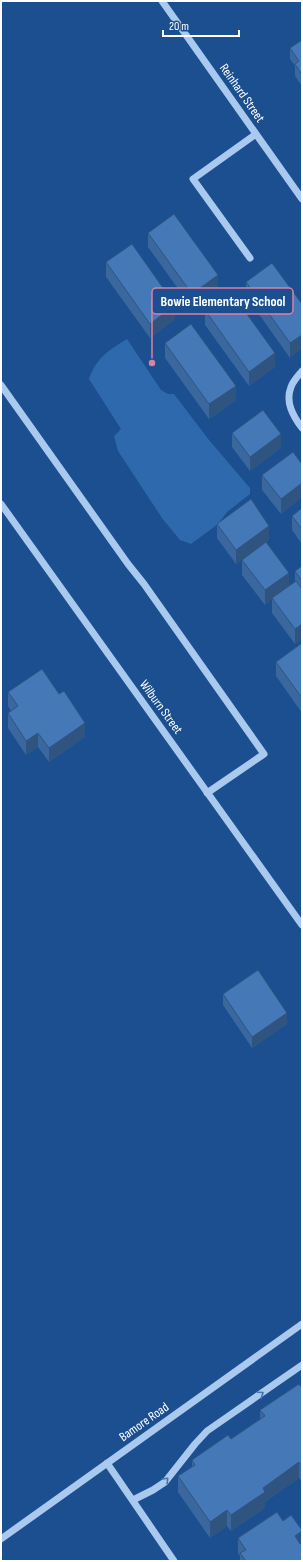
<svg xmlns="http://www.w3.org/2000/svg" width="303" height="1562" viewBox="0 0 303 1562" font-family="'Sofia Sans Condensed',sans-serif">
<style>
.green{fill:#2e69ad}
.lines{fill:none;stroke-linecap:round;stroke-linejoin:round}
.minor{stroke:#a9c9ee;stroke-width:7}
.wall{fill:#3a679d}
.shaded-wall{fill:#305480}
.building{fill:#4478b7;stroke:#305480}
.oneway{stroke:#4674ac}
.labels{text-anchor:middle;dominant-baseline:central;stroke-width:3;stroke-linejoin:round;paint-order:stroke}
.street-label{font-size:13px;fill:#fff;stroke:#1b4f8f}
.leader{fill:none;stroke:#dd80a5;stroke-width:1.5}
.callout-dot{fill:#dd80a5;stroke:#1b4f8f;stroke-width:1.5}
.callout{fill:#1b4f8f;stroke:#dd80a5;stroke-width:1.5}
.callout-label{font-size:14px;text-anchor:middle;font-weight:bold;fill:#fff}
</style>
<rect width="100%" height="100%" fill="#1b4f8f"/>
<path class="green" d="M127,339L161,390L168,394H174L209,440L250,488V494L227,512L218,524L191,544L180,540L162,518L118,451L114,436L121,429L89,379C96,358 109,350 127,339Z"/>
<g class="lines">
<path class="minor" d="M162,1L302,199
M250,258L193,179L256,134
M302,371C299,375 293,381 291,387C285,402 293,416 302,428
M1,385L128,564L144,584L264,754L207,793
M1,504L302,925
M107,1463L174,1561
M133,1500L153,1490L165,1482L195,1444L207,1431L302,1365
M1,1539L302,1324"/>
</g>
<path class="wall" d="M302,40V86L295,76V66L290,59V48Z
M148,233L218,289L192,308L148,247Z
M106,262L175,319L150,338L106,277Z
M246,282L302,304L290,358L246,296Z
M205,310L275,367L249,386L205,325Z
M165,343L236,400L209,419L165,358Z
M232,433L281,448L250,471L232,447Z
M302,464V497L281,514L262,490V475Z
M302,508V544L292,530V516Z
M217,524L269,540L266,542L289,586L295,582V571L302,566V639L295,644L272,613V599L265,605L242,575V560L254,551L236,564L217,538Z
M302,643V713L276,676V662Z
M8,692L85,737L49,762L38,747L26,755L8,728V713L11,711L8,706Z
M223,994L287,1024L252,1048L223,1005Z
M302,1388V1482L299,1478L265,1502V1508L231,1531L227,1526L210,1538L178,1492V1476L192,1467V1460L231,1439L260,1419V1410Z
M283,1521L302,1561H240V1556L238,1553V1538Z"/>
<path class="shaded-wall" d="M218,275V289L192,308V294Z
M175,305V319L150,338V324Z
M302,335V349L290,358V343Z
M275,353V367L249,386V372Z
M236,386V400L209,419V404Z
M281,434V448L250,471V457Z
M302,483V497L281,514V499Z
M269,526V540L236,564V550Z
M289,573V587L265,605V590Z
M302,624V639L295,644V629Z
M85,723V737L49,762V748Z
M38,733V747L26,755V741Z
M287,1013V1024L252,1048V1037Z
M299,1462V1478L265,1502V1508L231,1531V1515L263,1488Z
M227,1510V1526L210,1538V1522Z
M302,1531V1546L295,1550V1536Z"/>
<path class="building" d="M302,40V75L295,64L299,61L290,48Z
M174,214L218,275L192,294L148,233Z
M132,244L175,305L150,324L106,262Z
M272,263L302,304V335L290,343L246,282Z
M231,292L275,353L249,372L205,310Z
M191,324L236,386L209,404L165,343Z
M263,410L281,434L250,457L232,433Z
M293,452L302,464V483L281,499L262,475Z
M251,499L269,526L236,550L217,524Z
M302,508V529L292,516Z
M266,542L289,573L265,590L242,560Z
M302,566V581L295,571Z
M296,581L302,589V624L295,629L272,598Z
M302,643V698L276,662Z
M42,669L59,694L64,691L85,723L49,748L38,733L26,741L8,713L18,706L8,692Z
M258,970L287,1013L252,1037L223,994Z
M299,1384L302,1388V1466L299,1462L263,1488L265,1492L231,1515L227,1510L210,1522L178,1476L195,1465L192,1460L228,1435L231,1439L265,1416L260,1410Z
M277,1512L283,1521L291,1515L302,1530V1531L295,1536L300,1544L302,1542V1561H246L240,1553L246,1550L238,1538Z"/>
<defs><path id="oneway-chevron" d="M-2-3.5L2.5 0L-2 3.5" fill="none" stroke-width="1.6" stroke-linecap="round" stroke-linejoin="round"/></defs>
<g class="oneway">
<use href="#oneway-chevron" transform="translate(261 1394) rotate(-35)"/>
<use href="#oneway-chevron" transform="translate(166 1480) rotate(-46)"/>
</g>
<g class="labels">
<g class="street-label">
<text transform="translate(242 93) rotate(55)">Reinhard Street</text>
<text transform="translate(161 707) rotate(54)">Wilburn Street</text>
<text transform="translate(144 1422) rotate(-35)">Bamore Road</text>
</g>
</g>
<path class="leader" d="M152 363L152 301"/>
<circle class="callout-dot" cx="152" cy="363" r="4"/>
<rect class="callout" x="152" y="288" width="141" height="26" rx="4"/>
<g class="callout-label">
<text x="223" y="306">Bowie Elementary School</text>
</g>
<rect width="303" height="1562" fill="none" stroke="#ffffff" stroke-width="4"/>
<path d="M163 30v6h76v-6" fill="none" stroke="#ffffff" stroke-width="2"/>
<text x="169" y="30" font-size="12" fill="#ffffff" stroke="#1b4f8f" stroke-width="3" paint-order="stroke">20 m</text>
</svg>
